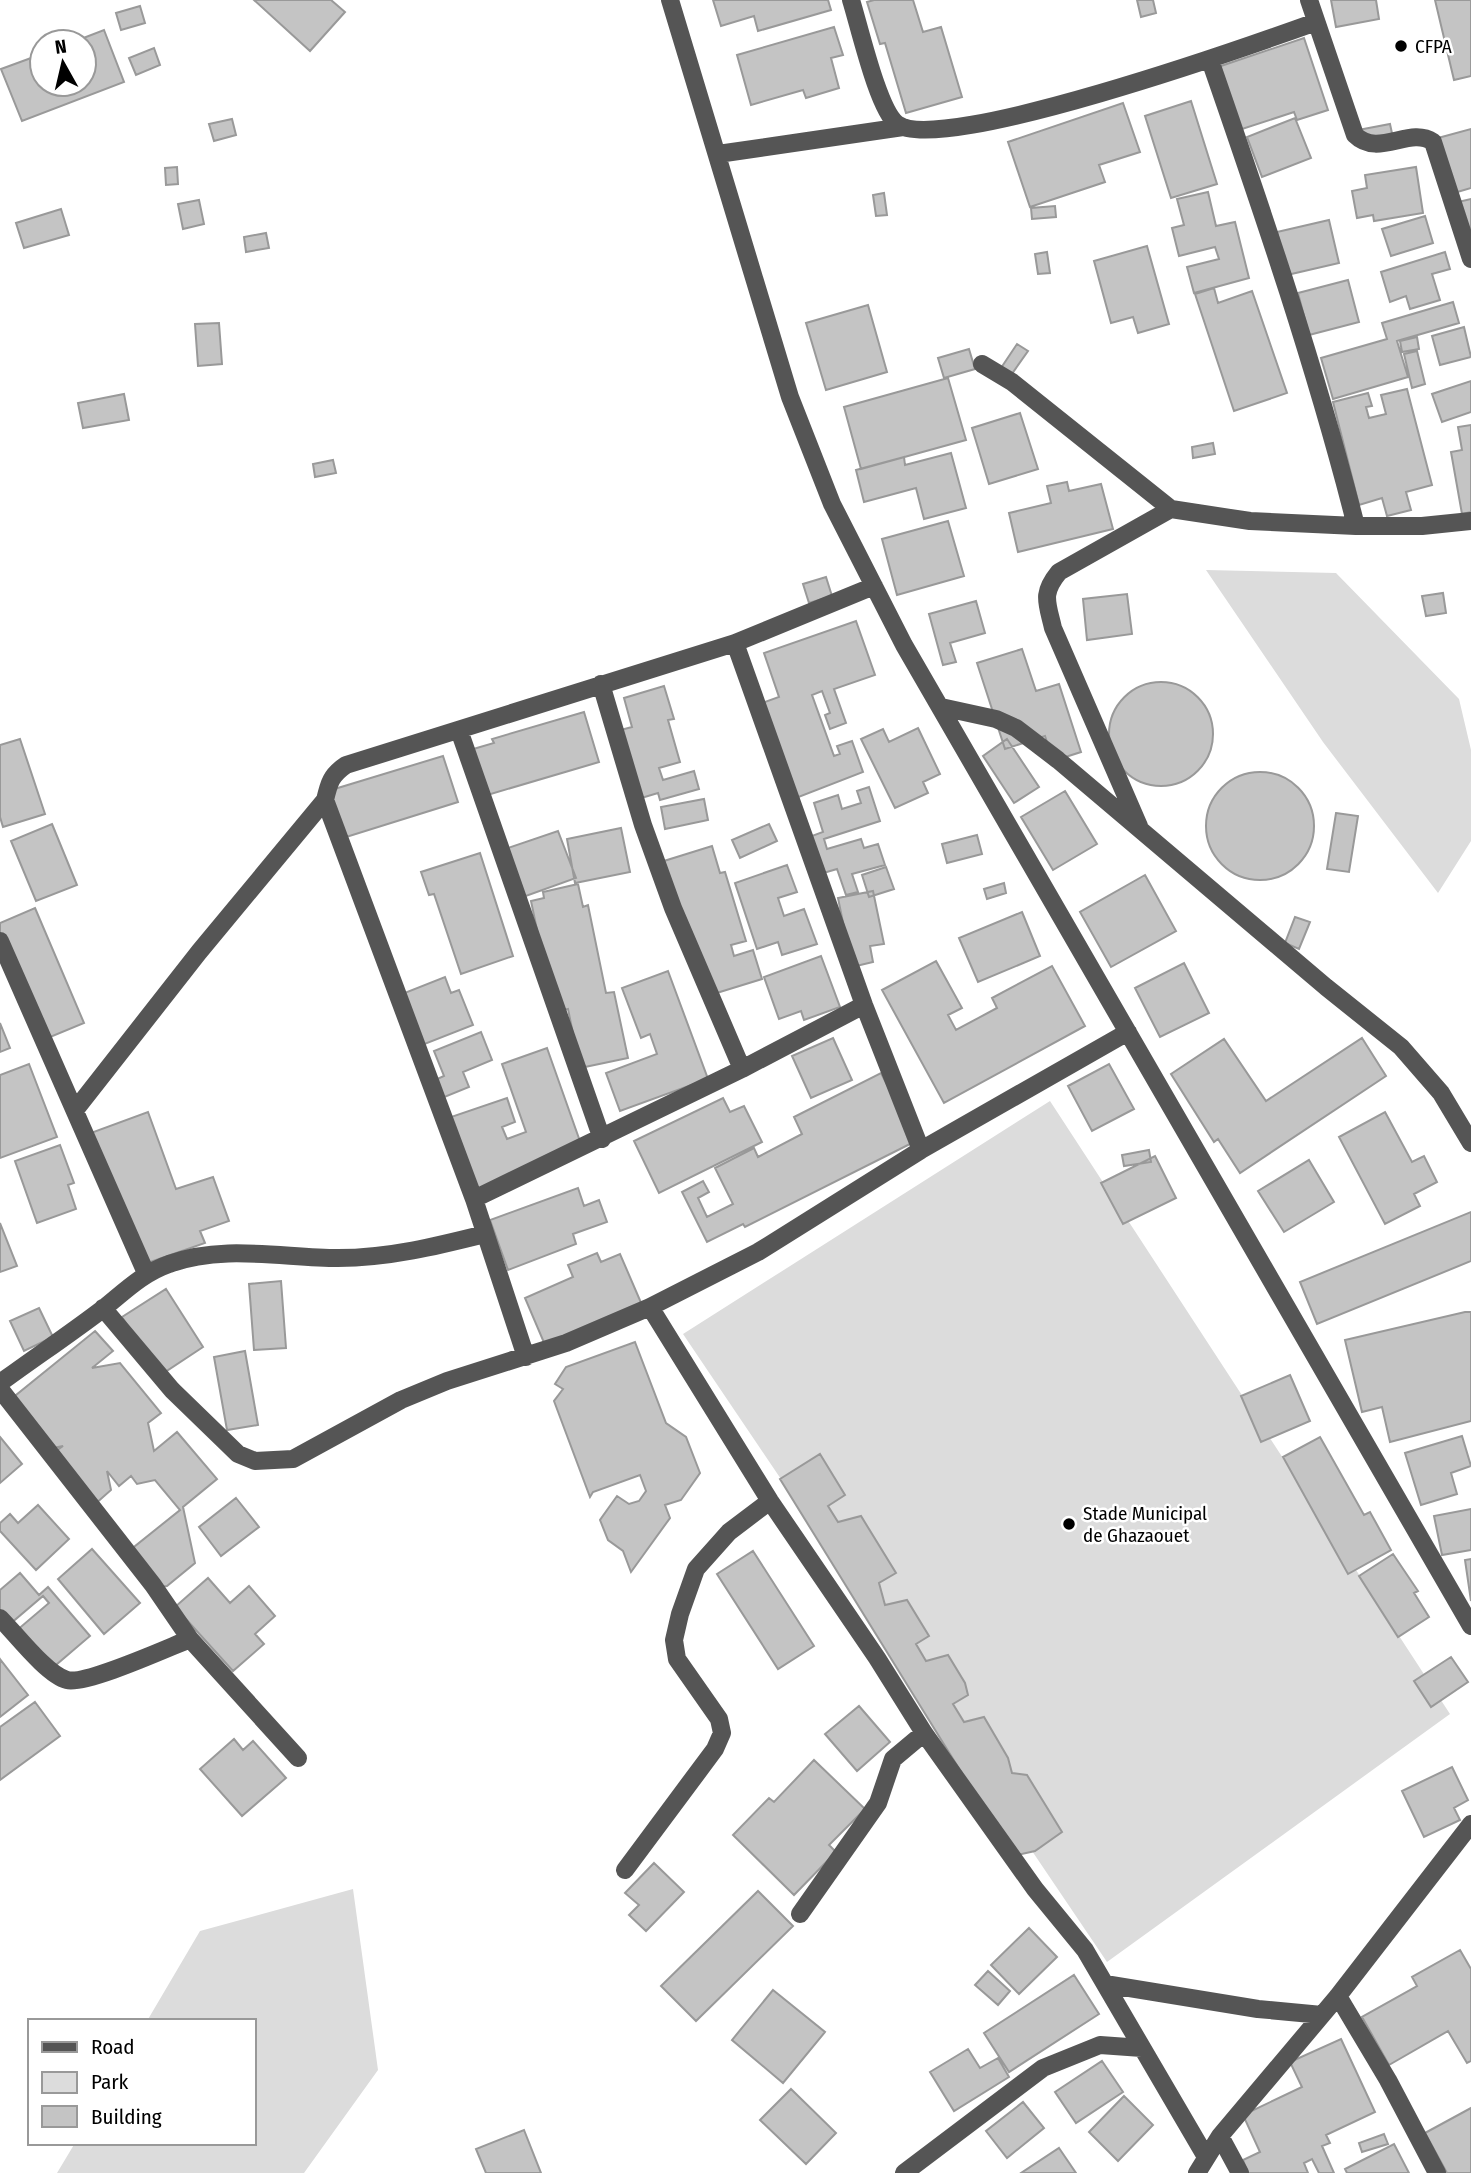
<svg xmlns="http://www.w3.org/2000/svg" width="1471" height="2173" viewBox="0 0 1471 2173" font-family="'Fira Sans Condensed',sans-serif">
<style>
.green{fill:#dcdcdc}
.building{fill:#c4c4c4;stroke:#999;stroke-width:2}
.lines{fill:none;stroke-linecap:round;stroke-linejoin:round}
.minor{stroke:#555;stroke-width:18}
.poi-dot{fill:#000;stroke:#fff;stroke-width:2.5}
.labels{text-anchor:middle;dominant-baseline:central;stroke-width:5;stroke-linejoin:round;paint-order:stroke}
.poi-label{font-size:19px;fill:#000;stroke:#fff;text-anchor:start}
</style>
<rect width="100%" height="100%" fill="#fff"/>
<path class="green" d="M1206,570L1336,573L1459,699L1471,750V841L1438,893L1323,742Z
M1050,1101L1450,1714L1107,1962L683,1334Z
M353,1889L378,2070L304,2173H57L75,2143H254V2021H147L200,1931Z"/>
<path class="building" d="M254,0H331L345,12L310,51Z
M713,0H828L831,10L758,31L754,16L721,26Z
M874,0H913L923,32L941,27L962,97L906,113L885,43L880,44L867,2Z
M1137,0H1153L1156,13L1141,17Z
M1331,0H1376L1379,19L1336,27Z
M1435,0H1471V76L1454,80Z
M140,6L145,23L121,30L116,13Z
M834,27L843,55L831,58L839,88L806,98L803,90L751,105L737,55Z
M104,30L124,82L22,121L1,69L42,54V84H84V42H73Z
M1304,38L1328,110L1297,120L1294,112L1239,130L1218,67Z
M154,48L160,65L136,75L129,58Z
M1191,101L1217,184L1171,198L1145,116Z
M1123,103L1140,152L1099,165L1105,182L1030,207L1008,142Z
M1295,118L1311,158L1262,177L1247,137Z
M232,119L236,135L214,141L209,124Z
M1390,124L1393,138L1361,143L1358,130Z
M1471,129V188L1454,193L1438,138Z
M177,167L178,184L166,185L165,168Z
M1416,167L1423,213L1374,221L1373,215L1357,218L1352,191L1367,188L1365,175Z
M1208,192L1216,226L1235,222L1249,278L1194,293L1187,267L1219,259L1215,247L1179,256L1172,228L1184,225L1177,199Z
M884,193L887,215L876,216L873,195Z
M1471,199V240L1458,202Z
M199,200L204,224L183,229L178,204Z
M1055,206L1056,217L1032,219L1031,208Z
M61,209L69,235L24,248L16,223Z
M1425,216L1433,243L1391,256L1382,229Z
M1329,220L1339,263L1287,275L1277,232Z
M266,233L269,248L246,252L244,237Z
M1147,246L1169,324L1138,333L1133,317L1111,323L1094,261Z
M1047,252L1050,273L1038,274L1035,254Z
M1445,252L1450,269L1432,274L1440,300L1410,309L1406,296L1390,302L1381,272Z
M1348,280L1359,322L1309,335L1298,293Z
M1214,288L1218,303L1252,291L1287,393L1234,411L1195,294Z
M1453,302L1459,323L1397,341L1408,377L1333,399L1321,358L1387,339L1382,323Z
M868,305L887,372L826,390L806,323Z
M219,323L222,364L198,366L195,324Z
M1464,327L1471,357L1440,365L1432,336Z
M1417,337L1419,349L1402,352L1400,341Z
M1017,344L1028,351L1009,378L999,371Z
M969,349L975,369L944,378L938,358Z
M1417,351L1425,384L1412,388L1404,354Z
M948,378L966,440L861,469L844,407Z
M1471,381V412L1442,422L1432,394Z
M1407,389L1432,485L1406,492L1411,510L1387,516L1382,498L1359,505L1333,402L1368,393L1372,406L1366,407L1369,418L1386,414L1381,395Z
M124,394L129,420L83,428L78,403Z
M1020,413L1038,469L989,484L972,428Z
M1471,425V512L1462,514L1451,452L1462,450L1458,427Z
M1213,443L1215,454L1193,458L1192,447Z
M951,453L966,508L924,519L916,488L864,502L856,470L904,457L905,465Z
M333,460L336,473L315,477L313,464Z
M1067,482L1069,491L1101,484L1113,529L1018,552L1009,513L1051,503L1047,486Z
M948,521L964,576L897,595L882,539Z
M826,577L832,596L809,603L803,584Z
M1443,593L1446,613L1426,616L1422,596Z
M1127,594L1132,634L1087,640L1083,599Z
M976,601L985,633L950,643L956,662L943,665L929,614Z
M856,621L875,675L834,689L846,723L830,729L825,715L830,713L822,691L812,695L834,756L840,754L837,746L852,741L863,772L796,798L762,703L779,697L764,653Z
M1022,649L1036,691L1059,684L1081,752L1053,761L1045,736L1005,749L977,663Z
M1109 734a52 52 0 1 1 104 0a52 52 0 1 1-104 0Z
M664,686L674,719L668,720L680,762L659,768L663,780L694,771L699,789L660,800L658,793L638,799L617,731L632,727L624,698Z
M584,712L599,762L484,796L470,750L494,743L492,739Z
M918,728L940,774L923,782L928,793L895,808L861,739L883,729L889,742Z
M20,739L45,814L3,827L0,817V745Z
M1007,739L1039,787L1014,803L983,756Z
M443,756L458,802L343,838L328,791Z
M1206 826a54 54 0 1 1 108 0a54 54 0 1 1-108 0Z
M869,787L880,821L824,839L827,849L861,839L864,848L878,844L885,865L852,874L858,892L846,895L837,869L820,874L809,837L823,832L814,803L838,795L842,809L861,803L857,791Z
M1065,791L1097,844L1053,870L1021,817Z
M704,799L708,820L665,829L661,807Z
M1336,813L1358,816L1349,872L1327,869Z
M52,824L77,885L36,901L11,841Z
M769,824L777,841L740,858L732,840Z
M621,828L630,872L575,883L567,839Z
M558,831L576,878L523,897L505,849Z
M977,835L982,854L947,863L942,844Z
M712,846L720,873L725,872L746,941L731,945L734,956L753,950L762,979L707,996L664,861Z
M480,853L513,956L461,974L434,894L429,895L421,872Z
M787,865L797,892L778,898L784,916L804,909L817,944L782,955L778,942L757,949L735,883Z
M886,867L894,889L869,897L862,875Z
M1145,875L1176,931L1111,967L1080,912Z
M1004,883L1006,893L987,899L984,889Z
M578,884L583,907L588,905L606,993L614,992L628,1058L580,1068L568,1009L554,1012L531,901L544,898L543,892Z
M873,891L884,944L870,946L873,962L852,967L838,898Z
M35,908L84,1023L43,1040L0,944V923Z
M1022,912L1040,956L978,982L959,938Z
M1295,917L1310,922L1299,949L1285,943Z
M821,956L840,1007L804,1020L801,1011L779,1019L764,977Z
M936,961L962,1008L948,1015L956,1030L997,1008L992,998L1052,966L1085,1026L944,1103L882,990Z
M1184,963L1209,1013L1160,1037L1135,988Z
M668,971L708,1079L620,1111L606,1073L657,1054L650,1034L641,1038L622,988Z
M445,977L451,993L459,990L473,1025L422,1045L402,994Z
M0,1023L10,1048L0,1052Z
M481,1032L492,1060L463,1072L469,1087L442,1098L435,1080L444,1076L434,1051Z
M833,1038L852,1080L811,1098L792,1056Z
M1362,1038L1386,1076L1240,1173L1218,1139L1214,1142L1171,1074L1224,1039L1266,1101Z
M547,1048L582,1147L475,1196L448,1118L507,1098L515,1122L502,1127L507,1139L526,1132L502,1064Z
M29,1064L57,1137L0,1158V1075Z
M1109,1064L1134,1109L1092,1131L1068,1086Z
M881,1073L916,1141L745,1227L743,1224L707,1242L682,1192L703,1181L709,1192L698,1198L707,1217L733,1204L715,1168L754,1148L758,1157L802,1134L794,1117Z
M723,1098L730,1112L744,1106L762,1142L659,1193L634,1141Z
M148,1112L176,1189L213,1177L229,1221L200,1231L205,1243L136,1267L88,1134Z
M1385,1112L1412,1162L1424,1156L1437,1182L1414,1194L1420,1206L1385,1224L1339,1137Z
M60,1145L74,1183L68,1185L76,1209L37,1223L15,1161Z
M1149,1150L1151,1162L1124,1166L1122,1155Z
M1155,1156L1176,1198L1123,1224L1101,1183Z
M1309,1160L1334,1202L1284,1232L1258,1191Z
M578,1188L584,1206L599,1200L607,1222L573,1234L576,1244L508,1270L490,1220Z
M1471,1212V1261L1317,1324L1300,1282Z
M0,1223L17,1266L0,1272Z
M597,1253L601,1262L620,1254L642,1305L545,1345L525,1298L573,1277L568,1265Z
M281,1281L286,1348L254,1350L249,1284Z
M166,1289L203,1347L159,1376L122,1317Z
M39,1308L53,1337L24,1351L10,1321Z
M1465,1312H1471V1421L1390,1442L1382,1407L1362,1412L1345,1340Z
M95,1331L113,1351L92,1368L120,1363L161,1413L148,1423L154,1451L177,1432L217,1479L183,1507L195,1563L167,1586L159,1587L129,1551L180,1510L155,1480L137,1484L131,1476L119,1486L107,1471L111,1490L94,1505L52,1454L63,1446L43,1450L5,1404Z
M635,1342L666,1423L686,1437L700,1473L681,1500L665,1505L670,1518L631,1572L623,1551L608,1540L600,1520L617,1496L629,1504L639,1501L646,1491L640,1475L593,1492L590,1497L554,1401L563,1389L555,1384L566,1367Z
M245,1351L258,1425L227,1430L214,1357Z
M1290,1375L1310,1421L1261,1442L1241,1396Z
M1462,1436L1471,1466L1451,1473L1457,1494L1421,1505L1405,1453Z
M0,1437L22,1464L0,1483Z
M1320,1437L1364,1515L1370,1512L1391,1550L1348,1574L1283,1457Z
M820,1454L845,1495L828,1506L838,1522L861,1516L896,1573L879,1583L885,1605L907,1600L929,1636L916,1644L926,1661L948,1655L965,1683L968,1695L953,1704L964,1722L984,1717L1008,1758L1012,1773L1027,1775L1062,1832L1035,1851L1013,1856L780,1479Z
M236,1498L259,1527L221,1556L199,1527Z
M38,1505L69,1539L36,1570L0,1531V1523L10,1514L18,1523Z
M1471,1509V1550L1442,1555L1434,1516Z
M92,1549L140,1603L104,1634L58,1579Z
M753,1551L814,1646L778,1669L717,1574Z
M1393,1554L1418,1591L1414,1593L1429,1617L1398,1637L1359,1576Z
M1471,1559V1601L1465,1560Z
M20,1573L39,1595L48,1587L90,1636L50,1670L16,1631L49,1603L43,1596L10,1624L0,1613V1590Z
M208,1578L230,1603L249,1586L275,1616L255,1634L264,1644L233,1671L175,1607Z
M1451,1657L1468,1682L1431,1707L1414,1681Z
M0,1659L28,1695L0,1717Z
M35,1702L60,1736L0,1780V1727Z
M859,1706L890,1742L857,1771L825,1734Z
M234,1739L243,1750L253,1741L286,1778L242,1816L200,1769Z
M814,1760L865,1809L829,1845L836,1852L794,1895L733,1835L769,1798L774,1802Z
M1452,1767L1468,1800L1454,1808L1460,1820L1424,1837L1402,1791Z
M654,1863L684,1892L646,1931L629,1915L639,1905L625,1893Z
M758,1891L793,1926L696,2021L661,1986Z
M1029,1928L1057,1957L1019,1994L991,1965Z
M1460,1950L1471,1969V2061L1467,2063L1448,2031L1389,2065L1362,2017L1417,1986L1412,1977Z
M988,1971L1010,1991L998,2005L975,1985Z
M1074,1975L1099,2014L1009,2072L984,2033Z
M773,1990L825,2032L783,2083L732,2040Z
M1341,2039L1375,2112L1326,2135L1330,2143L1322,2146L1334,2173H1319L1312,2159L1304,2163L1308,2173H1248L1243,2160L1260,2152L1243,2115L1302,2087L1290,2062Z
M968,2049L980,2068L998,2058L1009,2077L954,2111L930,2072Z
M1102,2061L1123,2092L1076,2123L1055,2092Z
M791,2089L836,2133L806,2164L760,2120Z
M1124,2096L1153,2125L1118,2161L1089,2132Z
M1023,2102L1044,2128L1007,2158L986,2131Z
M1471,2108V2173H1447L1425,2133Z
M524,2130L541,2173H486L476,2149Z
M1384,2134L1388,2144L1362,2152L1359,2143Z
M1394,2144L1409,2173H1347L1345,2169Z
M1059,2148L1076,2173H1021Z"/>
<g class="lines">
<path class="minor" d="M670,0L790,397L832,504L904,645L1471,1626
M851,0C859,25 878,110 897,124C941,156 1255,44 1316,22
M1309,0L1355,135C1378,158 1410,126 1433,142L1471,259
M1210,60C1263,213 1316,368 1356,526
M718,154L903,127
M982,364L1012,382L1171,509L1250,521L1356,526H1422L1471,521
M735,643L864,1005L921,1150
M601,684L643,825L673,908L742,1069
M941,707L996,719L1016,728L1058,760L1326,987L1401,1047L1441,1093L1471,1143
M459,730L602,1139
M325,800L474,1199L526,1357
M1139,826L1053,628C1047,602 1041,594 1059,572L1171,509
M0,941L146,1273
M76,1109L199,952L325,800C329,783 331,775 346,765L735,643L874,586
M474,1199L742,1069L864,1005
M650,1307L770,1501L877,1658L924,1733L1035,1889L1085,1950L1206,2157
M103,1308L172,1390L238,1454L255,1461L293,1459L401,1400L447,1381L566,1343L650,1307L758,1252L921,1150L1128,1032
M0,1383C34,1358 70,1334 104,1308C125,1291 143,1273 169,1264C222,1244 284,1258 338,1258C389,1258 437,1246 485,1234
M0,1389L153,1585L190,1639L298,1758
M0,1618C15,1633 47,1675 67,1680C86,1685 167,1648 190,1639
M625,1870L715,1749L722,1733L719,1719L677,1659L674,1640L680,1614L696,1569L729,1532L770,1501
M800,1914L878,1803L893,1759L924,1733
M1105,1984L1258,2009L1322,2015
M1338,1996L1388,2080L1437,2173
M1220,2136L1240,2173
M904,2173L1043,2068L1100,2045L1142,2048
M1197,2173L1220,2136L1338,1996L1471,1824"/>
</g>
<g class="poi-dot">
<circle cx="1401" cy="46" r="7"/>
<circle cx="1069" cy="1524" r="7"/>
</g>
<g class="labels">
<g class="poi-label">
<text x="1415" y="46">CFPA</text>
<text x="1083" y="1513">Stade Municipal<tspan x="1083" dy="22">de Ghazaouet</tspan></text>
</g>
</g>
<rect x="28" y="2019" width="228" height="126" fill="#ffffff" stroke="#999999" stroke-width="2"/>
<rect x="42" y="2042" width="35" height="10" fill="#555555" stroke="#999999" stroke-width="2"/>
<text x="91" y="2054" font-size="21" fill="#000000">Road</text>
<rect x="42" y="2072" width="35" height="21" fill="#dcdcdc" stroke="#999999" stroke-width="2"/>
<text x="91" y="2089" font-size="21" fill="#000000">Park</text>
<rect x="42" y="2106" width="35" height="21" fill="#c4c4c4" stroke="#999999" stroke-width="2"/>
<text x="91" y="2124" font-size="21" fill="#000000">Building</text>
<g transform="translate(63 63) rotate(352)"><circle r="33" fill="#ffffff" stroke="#999999" stroke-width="2"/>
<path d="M0-5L12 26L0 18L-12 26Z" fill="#000000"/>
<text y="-10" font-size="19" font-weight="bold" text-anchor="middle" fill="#000000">N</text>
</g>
</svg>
